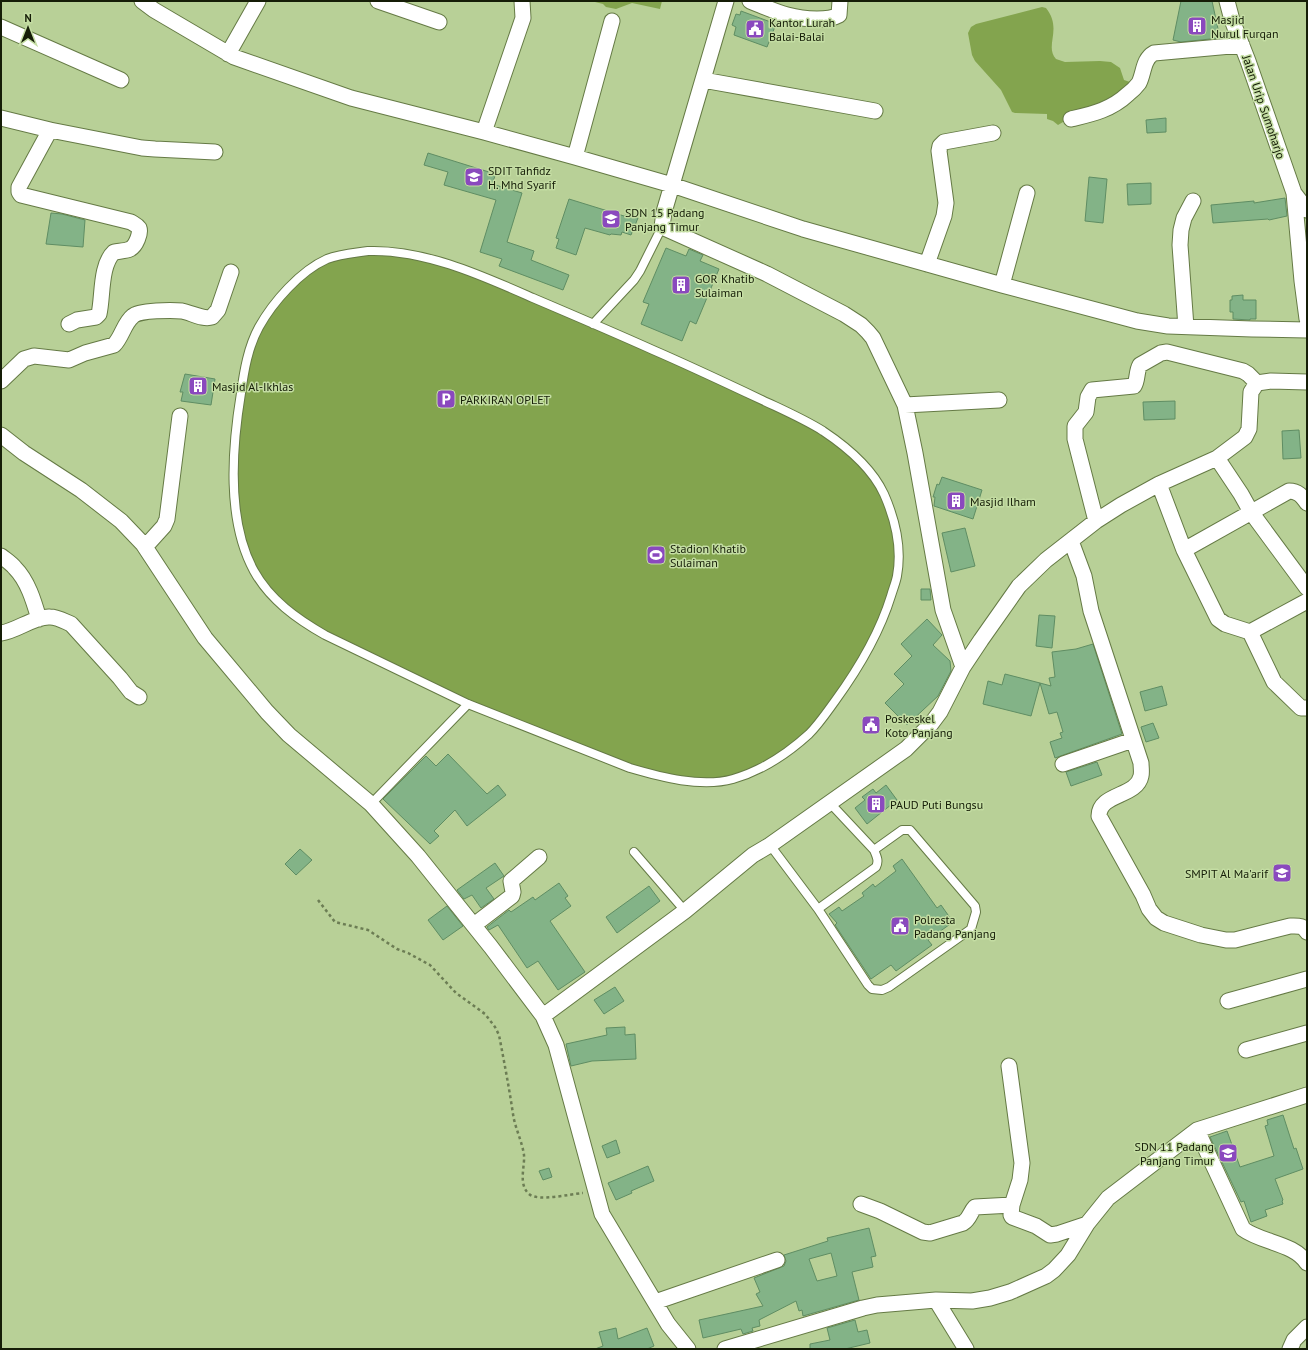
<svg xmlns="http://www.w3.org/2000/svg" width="1308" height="1350" viewBox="0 0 1308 1350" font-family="'PT Sans',sans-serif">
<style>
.green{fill:#83a44e}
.building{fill:#83b387;stroke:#5f8d63;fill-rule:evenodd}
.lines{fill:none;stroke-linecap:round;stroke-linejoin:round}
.service-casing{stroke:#657a45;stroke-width:10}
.minor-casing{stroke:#657a45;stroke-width:17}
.path{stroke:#6c7d54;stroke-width:2.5;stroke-dasharray:3 3;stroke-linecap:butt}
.service{stroke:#fff;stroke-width:8}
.minor{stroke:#fff;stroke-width:15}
.labels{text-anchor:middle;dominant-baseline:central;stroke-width:3;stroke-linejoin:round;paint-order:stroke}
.poi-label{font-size:12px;fill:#151d07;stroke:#c4dda3;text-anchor:start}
.street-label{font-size:12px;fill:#151d07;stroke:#c4dda3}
</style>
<rect width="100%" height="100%" fill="#b8d097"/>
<path class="green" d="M591,1H662L660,9L632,3L616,9L606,7L603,4Z
M1042,7L1046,8C1063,29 1044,46 1056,59L1065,62L1100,61L1111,62L1120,68L1124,80L1136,84L1096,115L1063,122L1058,125L1053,121L1047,119V114L1015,113L1012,112L1001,90L975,61L972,55L968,33L971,27L976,24Z
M368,253L431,261L493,283L691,368L822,432L869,472L883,495L897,548L895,577L868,649L818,721L789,748L757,768L716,780L657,774L468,702L326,633L289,610L262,581L249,556L239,518L236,480L237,429L253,345L279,302L300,280L328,261Z"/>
<path class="building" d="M1181,1H1212L1220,38L1181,42L1173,40Z
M741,11L776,24L767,47L734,35L736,27L732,25L736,14L740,15Z
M1166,118V132L1147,133L1146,120Z
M428,153L489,172L488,174L495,176L492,184L522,193L507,242L534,251L531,260L569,275L563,290L499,266L502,259L480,252L496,200L444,185L448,172L424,165Z
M1089,177L1107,179L1103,223L1085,221Z
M1151,183V204L1128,205L1127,184Z
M1285,198L1287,216L1269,220L1268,219L1213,223L1211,205L1254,201V203Z
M569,199L624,216L626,214L638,218L631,235L622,232L621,235L611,234L610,235L585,228L576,255L556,248L559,239L556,238Z
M51,213L62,214L85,220L83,247L46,244Z
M666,248L686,256L689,249L703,255L700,261L719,269L696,324L690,321L682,341L641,324L649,304L643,302Z
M1243,295V300H1256V319H1250V320L1233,319V312H1230V300H1232V296Z
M185,374L215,379L211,405L181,401L183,392H180Z
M1175,401V419L1144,420L1143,402Z
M1299,430L1301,458L1283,459L1282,431Z
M942,477L982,490L973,519L934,506L935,497H933L937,484L939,485Z
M965,528L975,566L951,572L942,533Z
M921,589H930L931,600H921Z
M1039,615L1055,616L1052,648L1036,646Z
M927,619L942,635L933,645L950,661L951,671L938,696L907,725L885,703L904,684L894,674L912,656L901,644Z
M1093,644L1122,734L1055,758L1050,742L1062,738L1060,733L1063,732L1057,712L1049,714L1040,683L1051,686L1049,678L1055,677L1052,652L1076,649Z
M1005,674L1040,683L1031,716L983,704L988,681L1002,685Z
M1162,686L1167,705L1145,711L1140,692Z
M1153,723L1159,738L1146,742L1141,727Z
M448,754L487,794L498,785L506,795L467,826L455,810L434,831L439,836L430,844L383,799L426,756L436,766Z
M1097,762L1102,775L1071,786L1066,772Z
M886,785L897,800L867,824L855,808L865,800L862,797L873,789L876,793Z
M300,849L312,860L296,875L285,864Z
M902,859L937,908L941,905L953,922L928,940L932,945L896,971L891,965L871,979L835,925L837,923L829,914L839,907L842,911L864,896L862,893L873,884L875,887L896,871L893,866Z
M495,863L504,876L486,888L494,899L481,908L472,895L464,899L457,890Z
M559,883L568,896L565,898L571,906L550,921L585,972L558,990L538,961L527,968L498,925L489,930L487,927L509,910L511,912L533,897L535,900Z
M649,886L660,901L617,933L606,917Z
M447,906L463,926L443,940L428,920Z
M615,987L624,1001L604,1014L594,1000Z
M625,1027V1035L635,1034L636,1059L592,1061L571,1066L566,1044L607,1035L606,1028Z
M1283,1115L1294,1149L1296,1148L1303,1169L1275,1179L1283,1200L1282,1201L1283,1204L1265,1210L1267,1216L1251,1222L1244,1201L1241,1202L1210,1137L1227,1131L1240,1167L1274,1156L1265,1126L1268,1125L1267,1120Z
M616,1140L620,1153L607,1158L602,1146Z
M648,1166L654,1181L631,1191L632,1193L616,1200L608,1183Z
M549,1168L552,1177L543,1180L539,1171Z
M869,1228L876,1256L871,1257L873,1267L852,1272L859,1300L803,1316L802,1310L799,1311L796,1301L759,1320L760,1326L752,1328L753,1331L743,1334L741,1329L703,1338L699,1320L763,1306L756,1294L760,1292L754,1278L784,1266L786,1261L784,1255L828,1241L827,1238ZM831,1253L837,1276L817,1281L809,1259Z
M855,1320L858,1332L867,1330L870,1343L845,1349H810V1344L830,1340L827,1328Z
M616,1328L618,1339L647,1328L654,1346L647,1349H595L603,1346L599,1332Z"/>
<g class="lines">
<defs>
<path id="service" d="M368,251C424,249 483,276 533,298C573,315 613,332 653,350C690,366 726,383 762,400C783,410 804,419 823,431C847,447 872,468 884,494C895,519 902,549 897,576C896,582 893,589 891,596C879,635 859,668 835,701C827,712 819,724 809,734C787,754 761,771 733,779C701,788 661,777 630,768L468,704L325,635C297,619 270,600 254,571C226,520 232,448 241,393C244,371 248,347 259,327C273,302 300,271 327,259C340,254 355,253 368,251Z
M593,324L634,280L640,271L662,227
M371,804L468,704
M770,845L818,909L868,985L872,989L882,990L889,987L971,929L976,912L975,906L910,830H902L874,850
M634,852L685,911
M818,909L876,867C879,861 877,857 874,850L829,802"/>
<path id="minor" d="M142,1L154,10L234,57L351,98L484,132L575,157L672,185L803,229L1002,285L1137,321L1168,326L1252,329L1307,330
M378,1L439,22
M726,1L664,212L662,227L767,274L844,314L861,325L868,332L873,338L905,405L915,453L943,610L963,667
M750,1C775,11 790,19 817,19C825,19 832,19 839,15L840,1
M1227,1L1232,20L1248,61L1294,193L1307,210
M1,27L121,80
M228,54L258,1
M703,80L875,111
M1,118L50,130L142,148L155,149L215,152
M1071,119C1092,114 1111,110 1128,94C1132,91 1136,87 1139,83C1144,73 1143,59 1154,53L1242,45
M50,130L19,187V192L21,195L131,222C134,224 137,225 139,228C141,233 136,246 130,249C126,251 119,251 114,252C100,265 103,297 99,314L96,317L77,320L69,324
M484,132L523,18L522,1
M575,157L612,21
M1294,193L1302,281L1307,319
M927,264L944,216L946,203L939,151L940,146L944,142L993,133
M1002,285L1027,193
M1186,327L1180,245L1181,230L1184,218L1193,201
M1,381L24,359L34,356L69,360L85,353L114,345C122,337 124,323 133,316C139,310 173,310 182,311C192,313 203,320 212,317L218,310L231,272
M905,405L999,400
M1,435L24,453L81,490L121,521L143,544L205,638L267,712L289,735L371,804L418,856L491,947L543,1016L556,1045L602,1214L668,1324L688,1349
M1217,458L1241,494L1251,512L1307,588
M1159,484L1184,550L1218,619L1225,624L1250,632L1274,682L1301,708H1307
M1096,521L1075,439V426L1086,412L1088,397L1092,390L1134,386C1138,380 1136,372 1140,365L1161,353L1167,352L1243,371L1248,374L1257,383
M1071,541L1084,576L1091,611L1141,763C1141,767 1142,772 1141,776C1137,797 1099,793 1099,816L1143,895L1149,909L1156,918L1164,923L1201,935L1226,940H1235L1290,926C1298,926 1303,925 1307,932
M145,547L164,526L167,519L180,416
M1184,550L1289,491C1298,491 1302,496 1307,503
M1,556C6,560 11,563 15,568C28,581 34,602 39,619
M1250,632L1307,601
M1,633C17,631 34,616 50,617C57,617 64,621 71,624L120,678L131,692L139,697
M1063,764L1133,740
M474,925L512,896L513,892L511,881L539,857
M1228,1001L1307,979
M543,1016L685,911L753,855L770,845L906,749L931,724L940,712L963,667L981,640L1019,586L1046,560L1096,521L1121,505L1159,484L1217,458L1245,437L1249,429L1251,392L1257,383L1271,381L1307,382
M1246,1050L1307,1033
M1009,1066L1022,1163L1020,1180L1012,1205L1011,1215L1012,1217L1036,1226L1050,1235L1057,1234L1087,1224
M1197,1130L1243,1229C1262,1243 1294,1243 1307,1263
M861,1204L880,1211L923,1232L930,1233L963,1223C970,1219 970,1212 975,1207L1012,1205
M936,1300L966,1349
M655,1302L777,1260
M725,1349L863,1308L877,1305L936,1300L972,1301L990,1298L1010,1292L1046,1276L1054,1270L1068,1255L1087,1224L1108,1198L1197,1130L1307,1095
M1290,1349L1294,1340L1307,1327"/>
</defs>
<use href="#service" class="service-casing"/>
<use href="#minor" class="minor-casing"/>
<path class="path" d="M318,900L335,922L368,930L397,949L408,953L430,965L456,993L485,1014L495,1027L499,1035C504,1061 509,1087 513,1114C515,1128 522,1141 524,1155C525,1167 518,1184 529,1194C538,1202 570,1194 583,1193"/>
<use href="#service" class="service"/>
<use href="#minor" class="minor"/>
</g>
<defs>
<symbol id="building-square" viewBox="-11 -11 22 22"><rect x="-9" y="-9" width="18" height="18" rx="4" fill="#8a49be" stroke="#c4dda3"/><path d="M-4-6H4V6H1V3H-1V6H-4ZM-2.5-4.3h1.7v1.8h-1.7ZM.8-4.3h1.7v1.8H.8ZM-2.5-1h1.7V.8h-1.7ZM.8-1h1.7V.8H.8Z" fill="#fff"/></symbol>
<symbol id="civic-square" viewBox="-11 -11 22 22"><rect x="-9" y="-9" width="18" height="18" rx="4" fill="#8a49be" stroke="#c4dda3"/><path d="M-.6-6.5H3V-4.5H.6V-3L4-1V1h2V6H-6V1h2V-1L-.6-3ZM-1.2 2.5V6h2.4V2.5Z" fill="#fff"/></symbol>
<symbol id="school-square" viewBox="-11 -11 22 22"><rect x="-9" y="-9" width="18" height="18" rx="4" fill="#8a49be" stroke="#c4dda3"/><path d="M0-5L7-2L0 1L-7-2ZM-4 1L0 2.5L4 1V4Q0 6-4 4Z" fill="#fff"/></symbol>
<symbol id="parking-square" viewBox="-11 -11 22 22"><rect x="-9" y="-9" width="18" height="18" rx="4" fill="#8a49be" stroke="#c4dda3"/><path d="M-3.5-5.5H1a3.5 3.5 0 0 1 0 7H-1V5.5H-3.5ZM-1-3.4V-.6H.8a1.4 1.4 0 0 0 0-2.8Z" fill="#fff"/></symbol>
<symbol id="stadium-square" viewBox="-11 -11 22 22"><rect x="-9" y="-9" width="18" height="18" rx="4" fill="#8a49be" stroke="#c4dda3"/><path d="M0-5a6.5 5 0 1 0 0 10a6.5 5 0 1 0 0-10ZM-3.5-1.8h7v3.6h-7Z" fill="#fff"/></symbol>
</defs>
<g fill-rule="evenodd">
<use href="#building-square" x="1186" y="15" width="22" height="22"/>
<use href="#civic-square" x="744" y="18" width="22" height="22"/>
<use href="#school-square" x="463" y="166" width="22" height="22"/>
<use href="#school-square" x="600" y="208" width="22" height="22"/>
<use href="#building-square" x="670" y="274" width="22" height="22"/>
<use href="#building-square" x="187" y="375" width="22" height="22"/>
<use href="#parking-square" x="435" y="388" width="22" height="22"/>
<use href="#building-square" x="945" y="490" width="22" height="22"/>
<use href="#stadium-square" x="645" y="544" width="22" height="22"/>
<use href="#civic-square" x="860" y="714" width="22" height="22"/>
<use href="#building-square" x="865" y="793" width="22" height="22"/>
<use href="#school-square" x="1271" y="862" width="22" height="22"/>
<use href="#civic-square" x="889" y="915" width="22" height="22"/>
<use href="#school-square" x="1217" y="1142" width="22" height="22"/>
</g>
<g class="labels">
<g class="poi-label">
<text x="1211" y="19">Masjid<tspan x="1211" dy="14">Nurul Furqan</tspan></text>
<text x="769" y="22">Kantor Lurah<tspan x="769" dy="14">Balai-Balai</tspan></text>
<text x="488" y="170">SDIT Tahfidz<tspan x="488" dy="14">H. Mhd Syarif</tspan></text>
<text x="625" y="212">SDN 15 Padang<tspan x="625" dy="14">Panjang Timur</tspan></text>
<text x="695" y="278">GOR Khatib<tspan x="695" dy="14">Sulaiman</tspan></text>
<text x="212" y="386">Masjid Al-Ikhlas</text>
<text x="460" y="399">PARKIRAN OPLET</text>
<text x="970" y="501">Masjid Ilham</text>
<text x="670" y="548">Stadion Khatib<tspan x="670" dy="14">Sulaiman</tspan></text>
<text x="885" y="718">Poskeskel<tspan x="885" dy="14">Koto Panjang</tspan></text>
<text x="890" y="804">PAUD Puti Bungsu</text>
<text x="1268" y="873" text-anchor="end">SMPIT Al Ma'arif</text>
<text x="914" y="919">Polresta<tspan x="914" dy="14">Padang Panjang</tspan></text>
<text x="1214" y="1146" text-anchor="end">SDN 11 Padang<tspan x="1214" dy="14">Panjang Timur</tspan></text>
</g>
<g class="street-label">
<text transform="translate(1264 107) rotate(71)">Jalan Urip Sumoharjo</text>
</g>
</g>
<rect width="1308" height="1350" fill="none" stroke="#151d07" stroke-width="4"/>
<g transform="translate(28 28)" stroke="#c4dda3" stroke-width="3" paint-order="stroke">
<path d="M0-3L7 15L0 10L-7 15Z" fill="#151d07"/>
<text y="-6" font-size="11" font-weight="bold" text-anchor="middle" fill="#151d07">N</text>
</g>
</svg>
